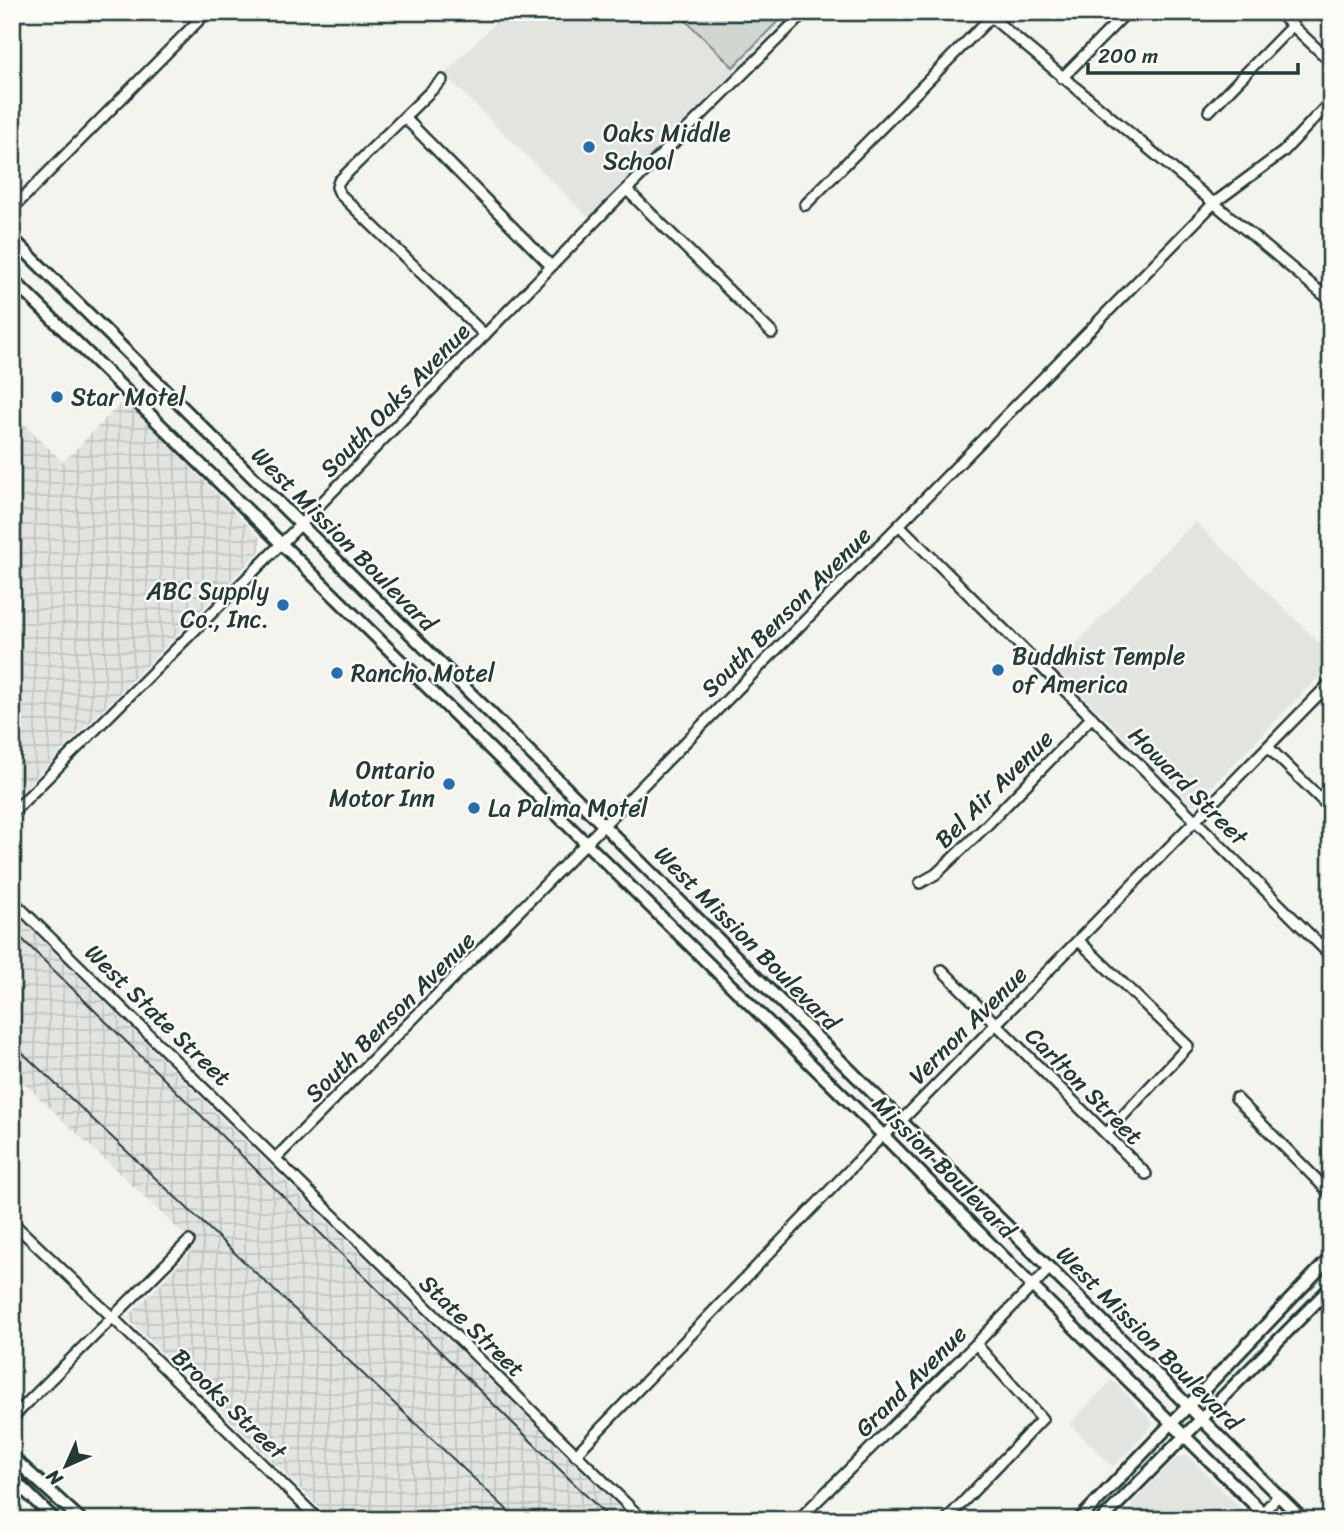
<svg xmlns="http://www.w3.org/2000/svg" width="1343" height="1532" viewBox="0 0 1343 1532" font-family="Sriracha,sans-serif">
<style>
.built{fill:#e2e5df}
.industrial{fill:url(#industrial-grid)}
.pitch{fill:#d1d6d1;stroke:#788a82;stroke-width:2}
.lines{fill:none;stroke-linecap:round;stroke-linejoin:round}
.minor-casing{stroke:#1f3d34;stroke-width:14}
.major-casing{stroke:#1f3d34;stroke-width:16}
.minor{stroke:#fdfcf7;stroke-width:9}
.major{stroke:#fdfcf7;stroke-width:10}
.rail{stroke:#1f3d34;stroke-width:2}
.poi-dot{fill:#1f6fb2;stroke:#fdfcf7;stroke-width:2.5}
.labels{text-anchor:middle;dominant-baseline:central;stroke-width:5;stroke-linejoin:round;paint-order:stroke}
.poi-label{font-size:24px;fill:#1f3d34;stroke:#fdfcf7;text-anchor:start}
.street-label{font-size:24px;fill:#1f3d34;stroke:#fdfcf7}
</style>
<defs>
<pattern id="industrial-grid" width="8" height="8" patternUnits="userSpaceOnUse" patternTransform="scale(1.75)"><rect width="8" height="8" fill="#e2e5df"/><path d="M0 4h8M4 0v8" fill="none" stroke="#c1c5c0"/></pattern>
</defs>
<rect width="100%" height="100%" fill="#f4f4ef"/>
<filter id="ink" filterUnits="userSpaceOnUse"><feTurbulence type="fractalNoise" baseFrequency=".0143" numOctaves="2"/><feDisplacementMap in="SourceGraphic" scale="14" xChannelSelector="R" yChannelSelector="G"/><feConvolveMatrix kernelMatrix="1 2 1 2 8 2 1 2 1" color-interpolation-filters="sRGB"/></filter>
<g filter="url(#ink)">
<path class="built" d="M506,12H792L590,219L444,74Z
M1195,521L1331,654V664L1194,805L1053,667Z
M1112,1380L1150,1418L1152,1424L1151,1428L1113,1467L1069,1424Z
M1187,1455L1242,1509V1520H1191L1189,1517L1186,1520H1145L1130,1505L1176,1458Z"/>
<path class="industrial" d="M124,400L260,538V551L12,801V412L63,462Z
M12,911L254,1150L632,1520H332L127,1318L196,1246L12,1072Z"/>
<path class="pitch" d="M677,12H787L733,67Z"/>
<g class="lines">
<defs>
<path id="minor" d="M985,12L1331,301
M1278,12L1331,62
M1062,78L1127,12
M442,80L339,181L337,187L340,194L485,335
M1209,111L1292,26
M404,117L551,266
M627,190L772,333
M805,205L991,17
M12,209L207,12
M899,525L1331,956
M1268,747L1331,809
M12,813L300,525L609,207L805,12
M920,883L936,874L986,826L1092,717
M12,900L643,1520
M1079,941L1188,1046L1106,1134
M942,970L1146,1174
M1236,1098L1331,1194
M276,1158C591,841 902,522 1214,203L1283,152L1331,101
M12,1222L112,1317L319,1520
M12,1418L189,1241
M575,1455L883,1135L900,1122L1331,682
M798,1520L976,1344L1049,1269
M946,1520L1042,1419L976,1344
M1256,1520L1278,1496"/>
<path id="major" d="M12,238L1303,1520
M12,279L883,1135L1032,1286L1270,1520
M12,1457L81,1520
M12,1478L55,1520
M1079,1520L1331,1257
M1102,1520L1331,1287"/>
</defs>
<use href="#minor" class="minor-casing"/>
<use href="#major" class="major-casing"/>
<use href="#minor" class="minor"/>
<use href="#major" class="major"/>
<path class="rail" d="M12,929L611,1520
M12,1043L518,1520"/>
</g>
</g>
<g class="poi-dot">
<circle cx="589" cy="147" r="7"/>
<circle cx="57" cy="397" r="7"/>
<circle cx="283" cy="605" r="7"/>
<circle cx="998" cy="670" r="7"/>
<circle cx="337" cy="673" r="7"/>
<circle cx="449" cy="784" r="7"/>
<circle cx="474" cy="808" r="7"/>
</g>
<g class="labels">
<g class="poi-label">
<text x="603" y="133">Oaks Middle<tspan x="603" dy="28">School</tspan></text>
<text x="71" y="397">Star Motel</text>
<text x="269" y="591" text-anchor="end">ABC Supply<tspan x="269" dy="28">Co., Inc.</tspan></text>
<text x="1012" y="656">Buddhist Temple<tspan x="1012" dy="28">of America</tspan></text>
<text x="351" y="673">Rancho Motel</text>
<text x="435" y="770" text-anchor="end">Ontario<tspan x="435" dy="28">Motor Inn</tspan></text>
<text x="488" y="808">La Palma Motel</text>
</g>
<g class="street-label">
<text transform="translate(395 400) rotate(-46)">South Oaks Avenue</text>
<text transform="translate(344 539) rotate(45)">West Mission Boulevard</text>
<text transform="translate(786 612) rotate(-45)">South Benson Avenue</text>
<text transform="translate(1188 786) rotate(45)">Howard Street</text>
<text transform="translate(994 789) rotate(-45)">Bel Air Avenue</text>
<text transform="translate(747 938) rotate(45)">West Mission Boulevard</text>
<text transform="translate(158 1015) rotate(44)">West State Street</text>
<text transform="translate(390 1017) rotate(-45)">South Benson Avenue</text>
<text transform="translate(968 1025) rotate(-45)">Vernon Avenue</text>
<text transform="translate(1084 1086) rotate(45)">Carlton Street</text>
<text transform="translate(944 1167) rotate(45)">Mission Boulevard</text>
<text transform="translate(472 1326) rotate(44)">State Street</text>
<text transform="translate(1149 1338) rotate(45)">West Mission Boulevard</text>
<text transform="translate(911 1381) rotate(-45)">Grand Avenue</text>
<text transform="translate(229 1404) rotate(44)">Brooks Street</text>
</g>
</g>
<rect width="1343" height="1532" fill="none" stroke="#fdfcf7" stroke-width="42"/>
<rect x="21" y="21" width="1301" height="1490" fill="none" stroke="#1f3d34" stroke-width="2.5" filter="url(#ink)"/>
<g transform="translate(66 1466) rotate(225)" stroke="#fdfcf7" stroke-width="5" paint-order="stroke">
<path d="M0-5L12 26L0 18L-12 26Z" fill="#1f3d34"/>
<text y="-10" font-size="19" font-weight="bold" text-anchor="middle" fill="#1f3d34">N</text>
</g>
<path d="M1088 63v10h210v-10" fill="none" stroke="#1f3d34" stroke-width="3.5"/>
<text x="1098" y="63" font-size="21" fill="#1f3d34" stroke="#fdfcf7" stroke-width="5" paint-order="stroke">200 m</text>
</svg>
